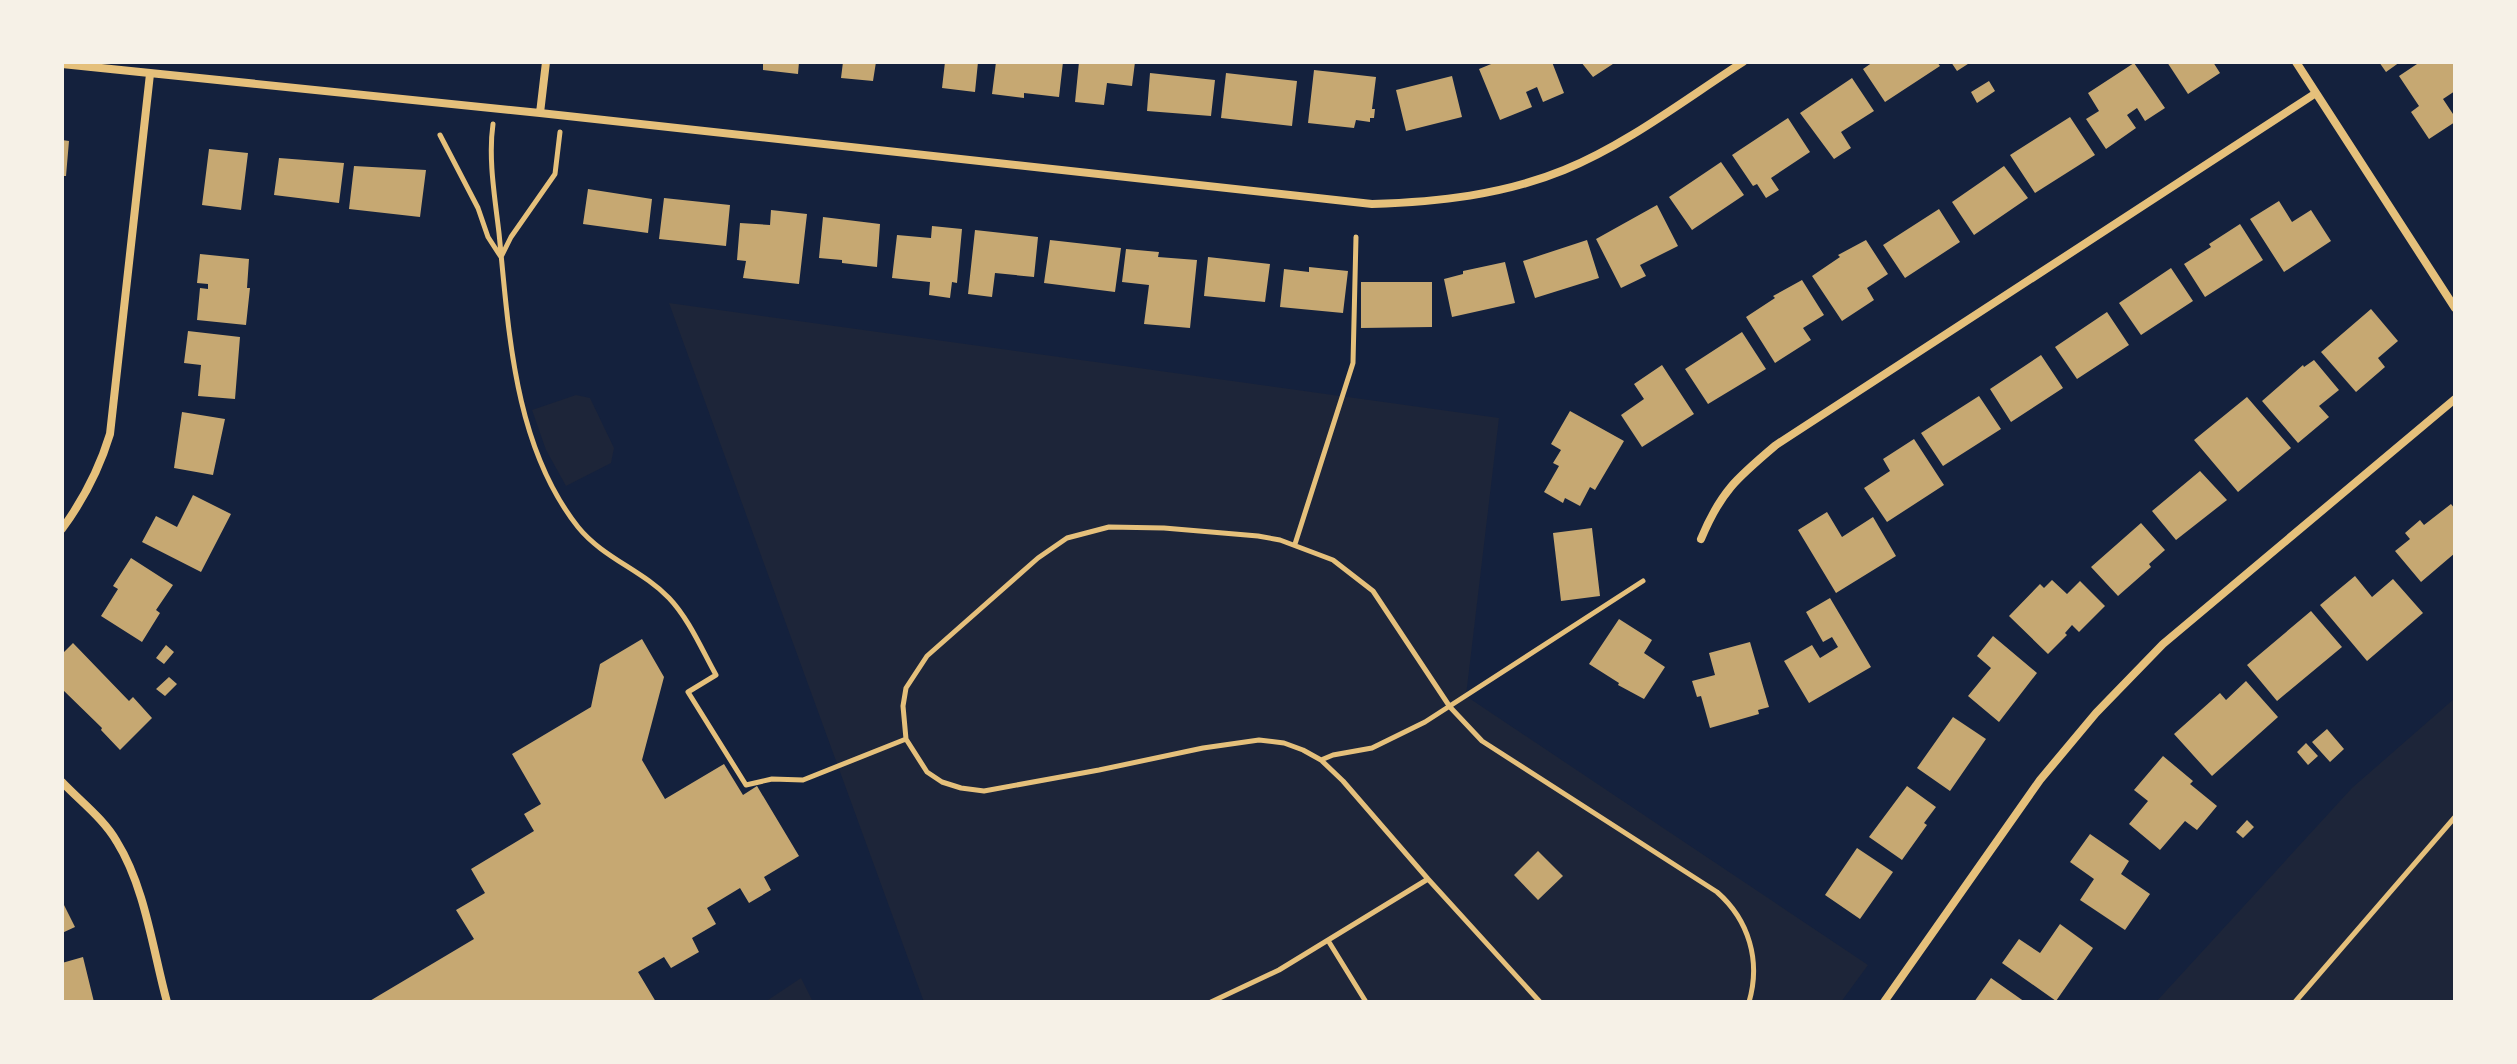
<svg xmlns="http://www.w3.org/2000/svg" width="2517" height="1064" viewBox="0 0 2517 1064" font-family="Mulish,sans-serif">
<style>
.green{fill:#1d2539}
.building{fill:#c6a872}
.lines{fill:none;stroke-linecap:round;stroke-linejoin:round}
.path{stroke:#e5c07b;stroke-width:5}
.minor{stroke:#e5c07b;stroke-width:8}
</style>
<rect width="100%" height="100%" fill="#14213d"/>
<path class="green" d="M669,303L1499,418L1466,696L1868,965L1841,1002H924Z
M576,395L590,398L614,448L611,463L566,486L546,450L532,410Z
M2455,698V1002H2156L2352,788Z
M801,978L813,1002H765Z"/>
<path class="building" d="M763,62H799L798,74L763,70Z
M843,62H876L873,81L841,78Z
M945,62H978L975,92L942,88Z
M996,62H1063L1059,97L1024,93V98L992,94Z
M1079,62H1135L1132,86L1107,83L1104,105L1075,102Z
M1496,62H1552L1564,93L1543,102L1537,87L1526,92L1532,107L1500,120L1479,69Z
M1581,62H1616L1593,77Z
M1873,62H1937L1940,66L1885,102L1863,69Z
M1951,62H1971L1957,71Z
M2167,62H2213L2220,73L2188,94Z
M2379,62H2400L2386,72Z
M2420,62H2455V91L2443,99L2455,117V122L2429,139L2411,112L2419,106L2399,76Z
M2134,63L2165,108L2145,121L2137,108L2127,115L2136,128L2106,149L2086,119L2099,111L2088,93Z
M1314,70L1376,77L1372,109H1375L1374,118H1370V122L1356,120L1354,128L1308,123Z
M1150,73L1215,80L1211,116L1147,111Z
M1226,73L1297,81L1292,126L1221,118Z
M1452,76L1462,117L1406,131L1396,90Z
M1852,78L1874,111L1841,132L1851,148L1834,159L1800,113Z
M1989,81L1995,91L1977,103L1971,92Z
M2070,117L2095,155L2035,193L2010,155Z
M1788,118L1810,152L1771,178L1779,190L1766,198L1757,184L1753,186L1732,155Z
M62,140L69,141L66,176H62Z
M209,149L248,153L241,210L202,205Z
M279,158L344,163L339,203L274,195Z
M1721,162L1744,195L1692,230L1669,197Z
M354,166L426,170L420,217L349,209Z
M2004,166L2028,198L1974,235L1952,202Z
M588,189L652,199L648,233L583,224Z
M664,198L730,205L726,246L659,239Z
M2279,201L2292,222L2311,210L2331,241L2284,272L2250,219Z
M1657,205L1678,246L1640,265L1646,276L1621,288L1596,239Z
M1939,209L1960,242L1905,278L1883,245Z
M771,210L807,214L799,284L743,278L746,261L737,260L740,223L770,225Z
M823,217L880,224L877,267L842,263V260L819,258Z
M2240,224L2263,260L2205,297L2184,264L2211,247L2209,244Z
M932,226L962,229L957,283L952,282L950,298L929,295L930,282L892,278L897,235L931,238Z
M975,230L1038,237L1034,277L995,273L992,297L968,294Z
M1050,240L1121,248L1115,292L1044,283Z
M1587,240L1599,278L1535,298L1523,261Z
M1866,240L1888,274L1867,288L1874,300L1842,321L1812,276L1840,257L1838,255Z
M1126,249L1159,252L1158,257L1197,260L1190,328L1144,324L1149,285L1122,282Z
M200,254L249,259L247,288H250L246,325L197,320L200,288L208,289V284L197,283Z
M1208,257L1270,264L1265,302L1204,296Z
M1505,262L1515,303L1452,317L1444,279L1463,274V271Z
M1309,267L1348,271L1343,313L1280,307L1284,269L1309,272Z
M2171,268L2193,301L2141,335L2119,303Z
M1802,280L1824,315L1803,328L1811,340L1775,363L1746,317L1775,298L1773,296Z
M1361,282H1432V327L1361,328Z
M2371,309L2398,341L2378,358L2385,367L2356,392L2321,352Z
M2107,312L2129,345L2077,379L2055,347Z
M188,331L240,337L235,399L198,396L201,365L184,363Z
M1742,332L1766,369L1708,404L1685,369Z
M2041,355L2063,388L2011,422L1990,389Z
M2314,360L2339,390L2319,406L2329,417L2298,443L2262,401L2303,365L2304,367Z
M1662,365L1694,414L1642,447L1621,415L1644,399L1634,384Z
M1979,396L2001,429L1943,466L1921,433Z
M2247,397L2291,448L2238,492L2194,440Z
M1570,411L1624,441L1595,490L1590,487L1580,506L1565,498L1563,503L1544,492L1559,466L1553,463L1561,450L1551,444Z
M182,412L225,419L213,475L174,468Z
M1914,439L1944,485L1887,522L1864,488L1890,471L1883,459Z
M2200,471L2227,500L2176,540L2152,511Z
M193,495L231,514L201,572L142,542L156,516L177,527Z
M2451,504L2455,509V553L2421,582L2395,551L2410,539L2405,533L2420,520L2424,525Z
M1827,512L1842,537L1873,517L1896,556L1836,593L1798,530Z
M2141,523L2165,550L2149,564L2151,567L2118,596L2091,567Z
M1592,528L1600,596L1561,601L1553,533Z
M131,558L173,585L156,610L160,613L142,642L101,616L118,589L113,586Z
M2355,576L2372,597L2393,579L2423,613L2367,661L2320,605Z
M2052,580L2067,594L2080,581L2105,606L2079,632L2072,625L2065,633L2067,635L2048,654L2009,616L2040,584L2044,588Z
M1830,598L1871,667L1809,703L1784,661L1812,645L1820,658L1838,647L1832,637L1823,642L1806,612Z
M2311,611L2342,647L2277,701L2247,665Z
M1619,619L1652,640L1644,653L1665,667L1644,699L1618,685L1619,683L1589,664Z
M1993,636L2037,673L1999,722L1968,696L1991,668L1977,656Z
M642,639L664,677L642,760L665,799L724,764L743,795L757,786L799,856L764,877L771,890L749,903L740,888L707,908L716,924L692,938L699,952L671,968L664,957L638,972L656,1002H368L474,939L456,910L485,893L471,869L534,831L524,814L541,804L512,754L591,707L600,664Z
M1750,642L1769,707L1758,710L1759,714L1710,728L1701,696L1697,697L1692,681L1715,675L1709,653Z
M73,643L129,701L133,697L152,718L120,750L101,730L102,728L62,689V654Z
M166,645L174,652L164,664L156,658Z
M169,677L177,684L165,696L156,689Z
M2246,681L2278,717L2212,776L2174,734L2220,693L2226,700Z
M1953,717L1986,739L1950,791L1917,768Z
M2327,729L2344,749L2330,762L2312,742Z
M2306,743L2318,756L2308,765L2297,752Z
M2163,756L2193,781L2190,784L2217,806L2197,830L2185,821L2160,850L2129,824L2148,801L2134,790Z
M1907,786L1936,807L1924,823L1927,825L1902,860L1869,837Z
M2247,820L2254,827L2243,838L2236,832Z
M2090,834L2129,861L2121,874L2150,894L2125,930L2080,900L2094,879L2070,862Z
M1857,848L1893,872L1860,919L1825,895Z
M1538,851L1563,876L1538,900L1514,875Z
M62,901L75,927L62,933Z
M2060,924L2093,948L2056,1001L2002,963L2019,939L2040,953Z
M83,957L94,1002H62V963Z
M1991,978L2025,1002H1974Z"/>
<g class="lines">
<path class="path" d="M493,124C488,159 495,198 499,233C509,333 514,446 578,527C603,558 642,570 669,598C689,619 702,650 716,675L688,692L746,785L772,779L803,780L906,739
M440,135L478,208L488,237L501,257L511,237L555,174L560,132
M1295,544L1353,363L1356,237
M1321,760L1333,755L1372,748L1425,722L1643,581
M1329,942L1366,1002
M1211,1002L1279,970L1428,879
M1540,1002L1428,879L1343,781L1321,760L1303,750L1284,743L1259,740L1203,748L1099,770L984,791L961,788L942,782L927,772L906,739L903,706L906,688L927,656L1038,558L1067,538L1109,527L1164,528L1258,536L1280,540L1333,560L1373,591L1450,707L1482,741L1717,892C1749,920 1761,961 1749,1002
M2295,1002L2455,817"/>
<path class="minor" d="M2296,62L2455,308
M62,64L540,113L1372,204C1438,202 1503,195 1564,170C1626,145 1687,98 1743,62
M540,113L546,62
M62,529C84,499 99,470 110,434L150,74
M1701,539C1721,491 1737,478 1776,445L2316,93
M62,782C80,801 104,819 117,842C145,887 153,951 167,1002
M1884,1002L2040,780L2096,713L2163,644L2455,399"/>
</g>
<rect width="2517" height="1064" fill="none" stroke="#f6f1e7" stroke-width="128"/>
</svg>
